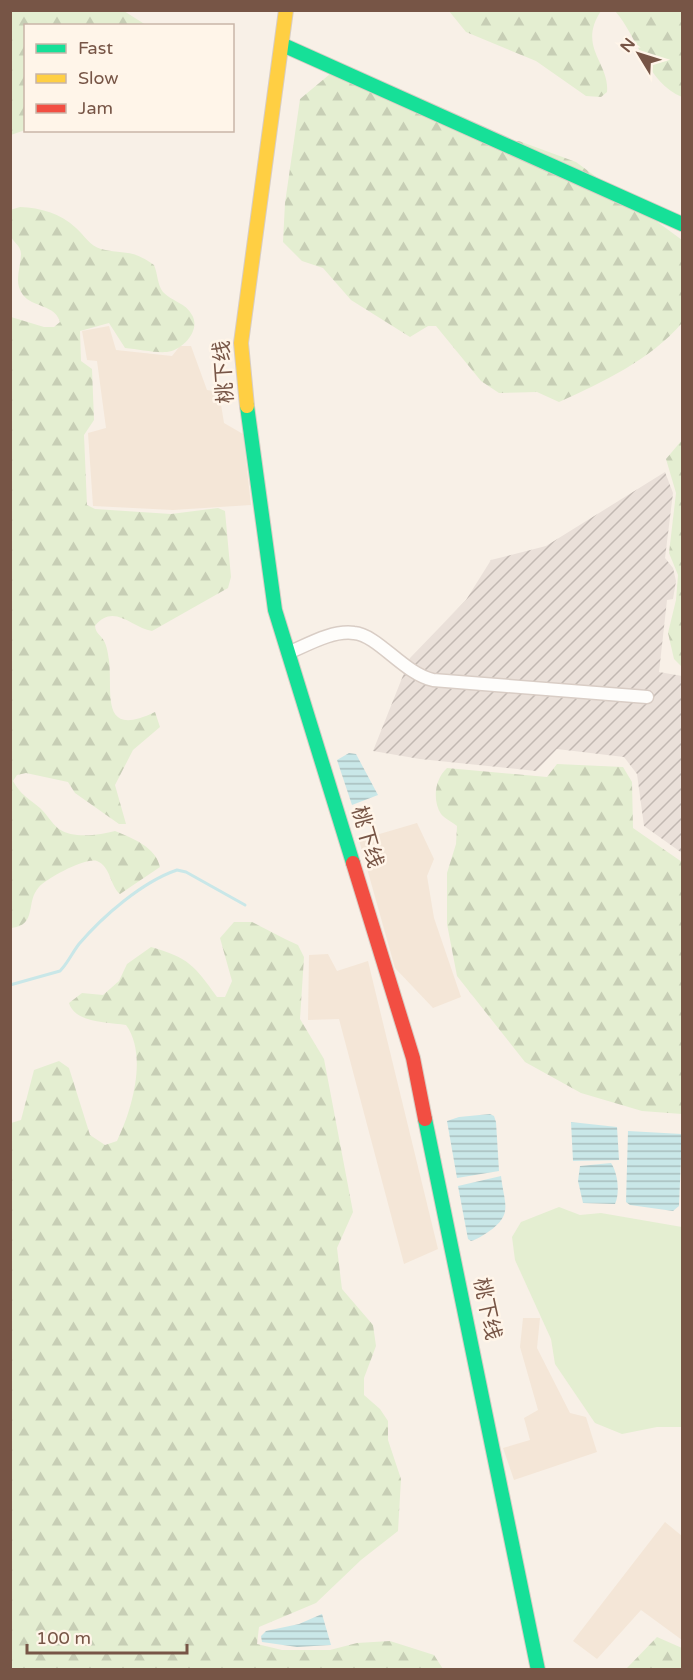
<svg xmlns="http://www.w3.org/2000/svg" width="693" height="1680" viewBox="0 0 693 1680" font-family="'Varela Round','Noto Sans SC',sans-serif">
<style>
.residential{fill:#f4e6d7}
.industrial{fill:url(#industrial-furrows)}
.grass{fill:#e4eed1}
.forest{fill:url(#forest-firs)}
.water{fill:url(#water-rules)}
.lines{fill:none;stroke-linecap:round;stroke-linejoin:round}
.stream{stroke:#c9e7e8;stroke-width:3}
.street-casing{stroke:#d9cdc5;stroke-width:15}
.fast-casing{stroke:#d8cdc4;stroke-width:16}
.slow-casing{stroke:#d8cdc4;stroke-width:16}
.jam-casing{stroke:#d8cdc4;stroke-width:16}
.street{stroke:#fefdfb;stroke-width:12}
.fast{stroke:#16e098;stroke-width:14}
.slow{stroke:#ffcf43;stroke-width:14}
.jam{stroke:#f24e42;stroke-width:14}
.labels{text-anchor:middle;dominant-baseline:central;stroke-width:5;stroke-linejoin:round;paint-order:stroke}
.street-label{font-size:21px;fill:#775546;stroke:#fff5e9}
</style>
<defs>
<pattern id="industrial-furrows" width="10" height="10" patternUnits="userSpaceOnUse" patternTransform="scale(1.5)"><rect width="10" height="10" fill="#eae0d9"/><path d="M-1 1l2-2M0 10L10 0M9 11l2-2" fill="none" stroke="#c2b8b2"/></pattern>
<pattern id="forest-firs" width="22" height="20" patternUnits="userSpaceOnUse" patternTransform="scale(1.5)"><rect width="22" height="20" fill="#e4eed1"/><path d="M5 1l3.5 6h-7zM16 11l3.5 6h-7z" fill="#c7ceb5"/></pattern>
<pattern id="water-rules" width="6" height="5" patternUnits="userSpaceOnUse" patternTransform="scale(1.5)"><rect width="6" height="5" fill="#c9e7e8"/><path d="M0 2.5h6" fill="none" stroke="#a8bebe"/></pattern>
</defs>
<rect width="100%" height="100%" fill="#f8f0e7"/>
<path class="residential" d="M109,326L116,350L172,356L180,346H191L207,390L219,392L224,423L243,434L251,505L173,510L93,506L88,433L106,428L97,361L87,360L82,331Z
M417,823L434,859L427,876L434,918L461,997L433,1008L395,968L359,840Z
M328,954L337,971L368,961L374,986L438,1249L404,1264L339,1019L308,1020L309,955Z
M523,1318H540L537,1348L570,1413L586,1417L597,1452L514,1480L503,1448L530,1440L524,1418L538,1410L520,1347Z
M665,1522L682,1536V1640L641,1610L597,1659L573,1641Z"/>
<path class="industrial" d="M665,472L673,493L665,558L673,568L676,581L673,599L667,600L659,672L682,676V853L644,826L637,774L624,757L557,749L536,771L420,759L373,751L410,658L466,600L491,560L546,546Z"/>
<path class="grass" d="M559,1207L580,1215L601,1213L682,1227V1427H657L622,1434L595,1423L555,1364L551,1339L515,1260L512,1237L521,1222Z"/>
<path class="forest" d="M11,10L124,11L146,25L26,26L25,130L11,135Z
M449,11H601C577,47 610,63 607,92L601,97L586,96L536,61L466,32Z
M615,11H682V97C647,83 638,37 615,11Z
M330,74L484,143L519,141L576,162L682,240V323C650,360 603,382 559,402L537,392L499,393L481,381L436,326H428L410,337L351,300L323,268L302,261L283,242L285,203L300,99Z
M20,207C41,208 60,213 76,228C84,235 90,246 101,249C125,255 130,248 154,265C158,274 157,284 163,292C171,301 186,303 192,315C201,330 183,350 167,352C154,353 138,349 125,348L109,323L80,331L81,361L92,369L94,420L84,435L87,505L95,509L171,514L218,508L225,511L231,577L228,588L152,631C133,629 114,602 95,626C96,634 101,635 104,641C107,646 108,654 109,660C113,693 99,739 155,712L160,727L133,750L115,785L126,824H119L75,793L68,782L26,773L17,775L13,781C20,794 29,799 40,808C47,814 51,823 59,829C73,839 100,835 115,831C132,838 156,847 160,867L120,894C110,886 111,867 97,861C86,857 47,878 39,887C25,902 38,925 11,928V317L44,327H54L60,322C56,305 32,307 23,295C13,282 21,268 21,254C21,245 12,242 10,234C9,227 10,217 10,210Z
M682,440V667L674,659L668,633L676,600L678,575L669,553L676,493L666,459Z
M557,764L623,767L632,782L633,828L682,862V1114L642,1111L581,1093L525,1062L457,976L447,924V873L456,844L457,826C452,822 444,818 441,814C432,800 435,779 447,768L547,777Z
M234,922H252L285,939L298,945L304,957L300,1019L324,1059L353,1212L337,1248L342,1289L373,1325L376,1346L364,1378V1395L380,1409L388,1421V1440L401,1479L398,1531L361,1560L316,1603L259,1627L257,1644L282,1650H330L357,1643L390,1641L434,1655L443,1669H11V1123L21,1120L34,1070L59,1061L69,1068L90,1135L105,1145L117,1141C132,1110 148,1055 126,1025C107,1022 75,1023 69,1003L82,993L103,995L119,981L127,964L151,947C189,958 194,965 217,997H225L232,981L220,938Z
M657,1637L682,1648V1669H626Z"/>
<path class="water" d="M349,753L356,754L378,795L352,805L337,760Z
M490,1114L494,1116L496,1122L499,1171L457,1178L447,1121L459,1117Z
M571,1122L617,1127L619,1160L573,1161Z
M628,1131L682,1134L679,1206L673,1211L630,1205L626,1202Z
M611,1163C618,1173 620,1193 615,1204L583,1203L578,1181L580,1166Z
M501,1176C504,1204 514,1214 488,1232C482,1236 478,1239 471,1241L468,1239L458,1186Z
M322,1614L331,1645L297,1647L262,1642L261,1636L266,1631L299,1624Z"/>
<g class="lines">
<path class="stream" d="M10,985L60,971C68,963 72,953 79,944C103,916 142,882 177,870L186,872L245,905"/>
<defs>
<path id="street" d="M288,653C307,645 332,630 354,633C378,635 403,673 433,680L647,697"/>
<path id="fast" d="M283,45L682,224
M247,406L275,610L353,863
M425,1119L538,1670"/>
<path id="slow" d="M247,406L241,343L286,10"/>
<path id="jam" d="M353,863L413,1058L425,1119"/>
</defs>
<use href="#street" class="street-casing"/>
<use href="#fast" class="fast-casing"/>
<use href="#slow" class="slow-casing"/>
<use href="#jam" class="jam-casing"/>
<use href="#street" class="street"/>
<use href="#fast" class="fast"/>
<use href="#slow" class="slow"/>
<use href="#jam" class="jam"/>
</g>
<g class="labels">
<g class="street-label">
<text transform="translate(224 372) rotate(-94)">桃下线</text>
<text transform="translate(367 837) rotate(74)">桃下线</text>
<text transform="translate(487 1309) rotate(78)">桃下线</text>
</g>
</g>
<rect width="693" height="1680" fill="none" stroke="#775546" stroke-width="24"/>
<rect x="24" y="24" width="210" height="108" fill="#fff5e9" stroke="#c9b5a8" stroke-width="1.5"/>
<rect x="36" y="44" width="30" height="9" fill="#16e098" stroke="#c9b5a8" stroke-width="1.5"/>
<text x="78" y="54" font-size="18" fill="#775546">Fast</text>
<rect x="36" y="74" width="30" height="9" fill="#ffcf43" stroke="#c9b5a8" stroke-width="1.5"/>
<text x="78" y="84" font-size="18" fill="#775546">Slow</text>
<rect x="36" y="104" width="30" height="9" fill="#f24e42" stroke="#c9b5a8" stroke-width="1.5"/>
<text x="78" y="114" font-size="18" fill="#775546">Jam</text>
<g transform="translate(639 54) rotate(308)" stroke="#fff5e9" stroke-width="4.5" paint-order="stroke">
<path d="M0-4.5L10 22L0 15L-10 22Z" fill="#775546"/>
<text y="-9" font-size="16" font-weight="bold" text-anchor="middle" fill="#775546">N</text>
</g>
<path d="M27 1644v9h160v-9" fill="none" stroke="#775546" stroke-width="3"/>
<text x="36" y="1644" font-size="18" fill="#775546" stroke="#fff5e9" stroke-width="4.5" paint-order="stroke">100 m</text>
</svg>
